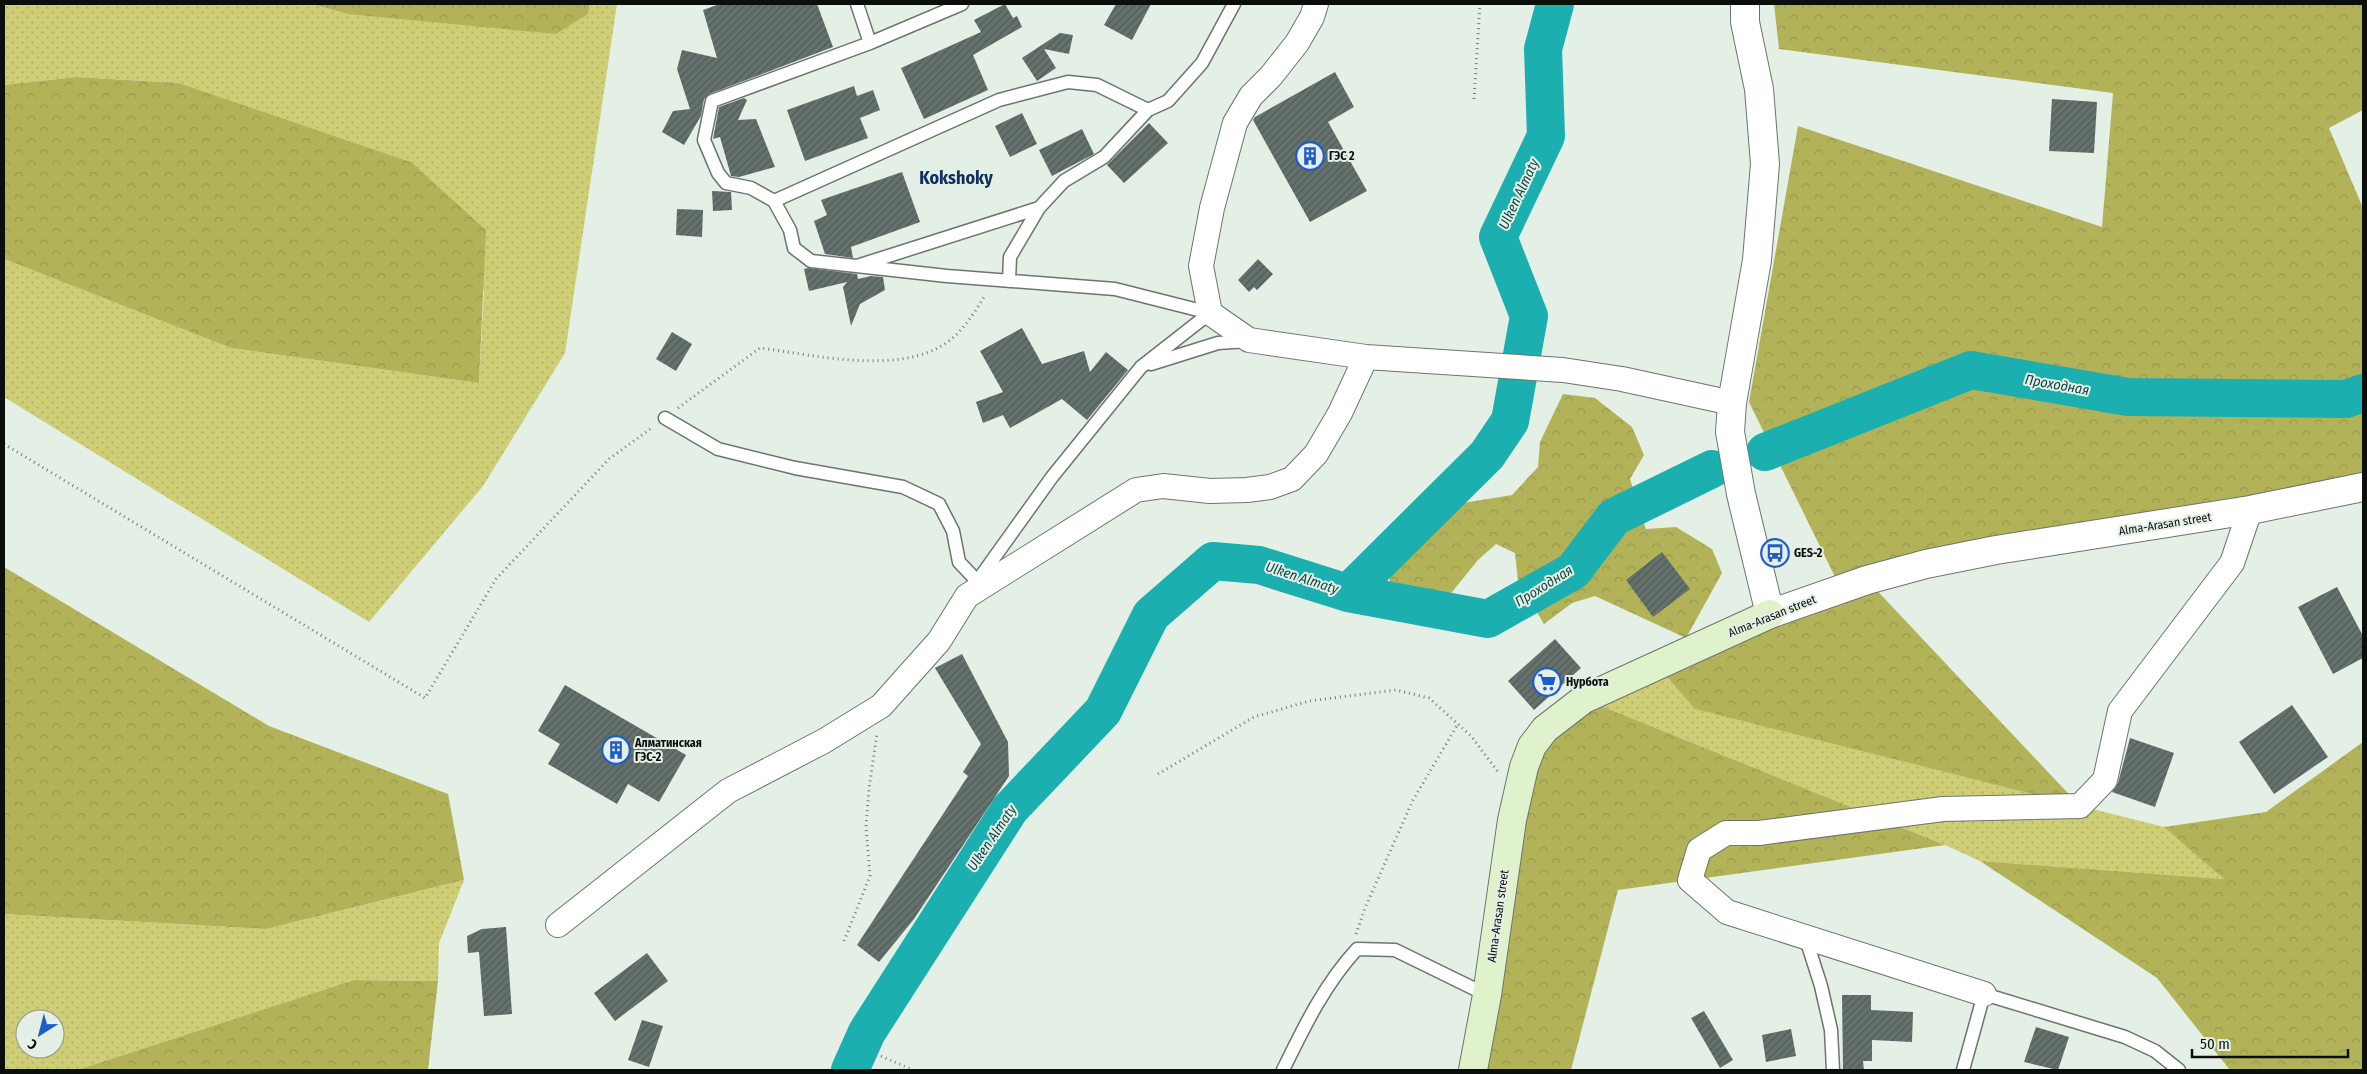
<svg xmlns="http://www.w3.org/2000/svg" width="2367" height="1074" viewBox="0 0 2367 1074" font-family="'Fira Sans Condensed',sans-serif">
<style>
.grass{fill:url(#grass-dots);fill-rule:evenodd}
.forest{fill:url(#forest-crowns)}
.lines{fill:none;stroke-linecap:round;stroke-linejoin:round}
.river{stroke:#1bafb0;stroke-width:38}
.building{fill:url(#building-hatch)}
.service-casing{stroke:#6b756d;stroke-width:15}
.minor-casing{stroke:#6b756d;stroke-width:26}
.tertiary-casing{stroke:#6b756d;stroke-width:30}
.secondary-casing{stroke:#6b756d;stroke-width:30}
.path{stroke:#767d77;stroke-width:3;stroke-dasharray:1 4;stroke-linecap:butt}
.service{stroke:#fff;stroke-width:12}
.minor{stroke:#fff;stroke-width:24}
.tertiary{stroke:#fff;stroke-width:28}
.secondary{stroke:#e0f2cc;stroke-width:28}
.labels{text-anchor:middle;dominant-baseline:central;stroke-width:4;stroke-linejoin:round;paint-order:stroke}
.poi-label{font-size:12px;font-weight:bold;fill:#0b0f0c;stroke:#e4efe6;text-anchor:start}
.street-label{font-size:12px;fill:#0b0f0c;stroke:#e4efe6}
.water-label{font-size:14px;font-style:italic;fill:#0b4747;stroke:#e4efe6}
.district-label{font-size:18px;font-weight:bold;fill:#0f2e62;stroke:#e4efe6}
</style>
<defs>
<pattern id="grass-dots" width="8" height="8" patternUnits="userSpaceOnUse" patternTransform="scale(1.25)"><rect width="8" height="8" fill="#cdce75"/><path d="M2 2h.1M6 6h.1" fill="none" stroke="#afb064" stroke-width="1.8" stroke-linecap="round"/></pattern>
<pattern id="forest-crowns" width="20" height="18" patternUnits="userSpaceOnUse" patternTransform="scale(1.25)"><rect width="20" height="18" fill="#b2b359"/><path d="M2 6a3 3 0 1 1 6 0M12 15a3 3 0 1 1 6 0" fill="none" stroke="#98994c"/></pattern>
<pattern id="building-hatch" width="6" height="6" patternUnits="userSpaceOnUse" patternTransform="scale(1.25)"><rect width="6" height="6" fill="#64716c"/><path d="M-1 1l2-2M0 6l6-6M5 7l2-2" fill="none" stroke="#515b57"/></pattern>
</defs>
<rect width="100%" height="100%" fill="#e4efe6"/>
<path class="grass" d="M4,4H311L348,14H588L590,4H617L565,353L483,486L369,622L4,397V259L231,348L479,383L484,291L411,162L179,83L76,77L4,85Z
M1657,665L1696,709L2164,827L2225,879L1980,861L1945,845L1584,699Z
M464,880L439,943L438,981L354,980L77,1070H4V914L266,929ZM25,1019H55V1049H25Z"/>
<path class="forest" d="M311,4H590L588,14L556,34L348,14Z
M1774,4H2363V110L2329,128L2363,208V472L2250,510L1868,581L2080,806L1695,709L1657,665L1841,589L1749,402L1798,126L2102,227L2113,93L1779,49Z
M76,77L179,83L411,162L486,230L479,383L231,348L4,259V85Z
M1563,394L1595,398L1632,427L1644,455L1630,479L1646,529L1676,527L1712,549L1722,573L1686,638L1595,596L1572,603L1544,624L1518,581L1515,553L1496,544L1478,560L1443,603L1389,585L1392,568L1422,543L1463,503L1512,495L1538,467L1540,442Z
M4,567L269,726L448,794L464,880L266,929L4,914Z
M1584,699L1945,845L1618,890L1571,1070H1473L1545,729Z
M2363,742V1070H2230L2157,978L1980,861L2224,879L2164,827L2266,812Z
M354,980L438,981L428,1070H77Z"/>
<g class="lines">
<path class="river" d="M1765,452L1971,370L2128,397L2346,399L2363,393
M1348,593L1488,619L1573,571L1614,517L1712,469
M850,1070L867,1032L1010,809L1103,711L1151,615L1213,561L1259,565L1348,593L1487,455L1510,421L1529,316L1498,237L1546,136L1543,49L1555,4"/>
</g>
<path class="building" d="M720,4H817L833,47L709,94L704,99L701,116L684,145L662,132L673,111L690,109L677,69L682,50L717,58L703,10Z
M1005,4L1013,18L1017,16L1022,27L973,55L988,90L924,119L901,68L981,32L974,20Z
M1116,4H1151L1132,40L1104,25Z
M1060,33L1073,35L1069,54L1044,49L1056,68L1037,81L1022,58Z
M1335,72L1354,107L1328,122L1367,191L1310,222L1253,120L1255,117Z
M854,86L857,96L873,90L880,110L860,118L868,138L805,161L787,110Z
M744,98L747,100L738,120L756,119L775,167L739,177L731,176L720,137L713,139L719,107Z
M2052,99L2097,102L2094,153L2049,151Z
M1022,113L1037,144L1010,157L995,126Z
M1149,123L1168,143L1124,183L1107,165Z
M1082,129L1094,154L1052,176L1039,150Z
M902,172L920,222L851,247L853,258L825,254L814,221L827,215L821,200Z
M712,191L731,192L732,210L713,211Z
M677,209L703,210L702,237L676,235Z
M1258,259L1273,274L1257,290L1254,287L1249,292L1238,280Z
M808,268L857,274L858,279L871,276L883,277L885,290L860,304L851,326L843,287L847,282L809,291L804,269Z
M1022,328L1042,364L1084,351L1090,372L1106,352L1128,370L1087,420L1062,399L1010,428L1003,415L983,423L976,402L1003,392L980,351Z
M672,332L692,344L676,371L656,359Z
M1662,552L1690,589L1653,617L1626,580Z
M2337,587L2363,636V658L2333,674L2298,607Z
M1555,639L1581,668L1534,710L1508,681Z
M962,654L1008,742L1009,776L914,919L879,962L857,945L968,776L963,772L981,744L935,668Z
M565,685L686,755L659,802L628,784L617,804L548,764L560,744L538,731Z
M2292,705L2328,757L2274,794L2239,742Z
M2130,738L2174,753L2155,807L2112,792L2118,783Z
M506,927L512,1014L484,1016L479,952L468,953L467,936L482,929Z
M647,953L668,981L615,1021L594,993Z
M1842,995H1871V1010L1913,1012L1912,1042L1872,1040V1061H1863L1864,1070H1843Z
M1704,1011L1733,1060L1720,1068L1691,1018Z
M642,1020L663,1026L649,1067L628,1060Z
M2036,1027L2069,1037L2058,1070L2024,1062Z
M1791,1029L1796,1056L1766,1062L1762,1035Z"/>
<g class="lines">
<defs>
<path id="service" d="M857,4L870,43
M962,4L870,43L712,101L704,140L718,173L726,183L751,188L774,201L790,230L794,248L811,261L947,276L1115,289L1210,313
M774,201L999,100L1068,82L1097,85L1148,110
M860,265L1039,208L1064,181L1104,157L1148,110L1168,101L1202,63L1234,4
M1009,281L1010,257L1039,208
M1151,364L1218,343L1248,341
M665,418L718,449L795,468L903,487L939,504L953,531L959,562L977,581
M976,583L1052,477L1141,367L1210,313
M1805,936L1821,986L1831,1030L1833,1070
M1283,1070C1304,1027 1324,985 1357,949L1395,950L1487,995
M1963,1070L1984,994L2125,1037L2155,1051L2179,1070"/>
<path id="minor" d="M1316,4L1312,17L1297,43L1271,76L1251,96L1235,123L1212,208L1201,266L1210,313L1249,340L1366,357L1563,370L1622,379L1732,403
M558,925L728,791L824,741L881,706L939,641L967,596L1136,490L1163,486L1210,491L1247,490L1270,487L1292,479L1316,454L1340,413L1366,357
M1984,994L1727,912L1690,880L1699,850L1726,833H1759L1943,809L2080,806L2105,780L2120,711L2232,563L2250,510"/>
<path id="tertiary" d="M1745,4V22L1759,89L1765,164L1757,260L1732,403L1730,432L1741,494L1770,614L1867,580L1926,564L1996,550L2250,510L2363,487"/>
<path id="secondary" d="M1473,1070L1487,995L1512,820L1524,767L1532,746L1545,729L1584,699L1770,614"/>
</defs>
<use href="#service" class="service-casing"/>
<use href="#minor" class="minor-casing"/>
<use href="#tertiary" class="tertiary-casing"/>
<use href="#secondary" class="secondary-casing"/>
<path class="path" d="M1474,99L1480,4
M678,408L760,348C816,355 910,379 956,335C967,324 977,309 985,295
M4,444L425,698L496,579L609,459L653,427
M1158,774L1254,717L1309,701L1396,690L1429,698L1471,736L1498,772
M1356,934L1365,908L1413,800L1458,724
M844,941L870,876L866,827L869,789L877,733
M881,1056L913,1070"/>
<use href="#service" class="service"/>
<use href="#minor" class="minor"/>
<use href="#tertiary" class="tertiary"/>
<use href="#secondary" class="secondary"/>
</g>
<defs>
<symbol id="building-ring" viewBox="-11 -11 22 22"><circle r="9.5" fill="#e4efe6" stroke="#1e5dc9" stroke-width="1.5"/><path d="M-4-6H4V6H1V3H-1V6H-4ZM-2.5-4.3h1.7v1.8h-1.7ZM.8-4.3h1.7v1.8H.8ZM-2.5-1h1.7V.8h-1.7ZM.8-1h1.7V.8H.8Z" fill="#1e5dc9"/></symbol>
<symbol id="bus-ring" viewBox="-11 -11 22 22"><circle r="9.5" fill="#e4efe6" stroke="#1e5dc9" stroke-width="1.5"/><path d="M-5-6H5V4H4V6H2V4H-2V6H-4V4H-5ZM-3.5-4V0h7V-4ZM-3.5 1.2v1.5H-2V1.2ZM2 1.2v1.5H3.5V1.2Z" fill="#1e5dc9"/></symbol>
<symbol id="supermarket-ring" viewBox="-11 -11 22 22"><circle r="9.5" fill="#e4efe6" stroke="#1e5dc9" stroke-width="1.5"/><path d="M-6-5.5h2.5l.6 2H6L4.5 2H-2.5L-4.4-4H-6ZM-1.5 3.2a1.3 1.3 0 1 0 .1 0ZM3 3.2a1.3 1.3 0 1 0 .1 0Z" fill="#1e5dc9"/></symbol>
</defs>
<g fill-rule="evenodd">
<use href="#building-ring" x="1294" y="140" width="32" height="32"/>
<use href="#bus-ring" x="1759" y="537" width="32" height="32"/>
<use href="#supermarket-ring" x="1531" y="666" width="32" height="32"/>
<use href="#building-ring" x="600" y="734" width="32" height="32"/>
</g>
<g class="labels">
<g class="poi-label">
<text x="1329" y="156">ГЭС 2</text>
<text x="1794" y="553">GES-2</text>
<text x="1566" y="682">Нурбота</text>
<text x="635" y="743">Алматинская<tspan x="635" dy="14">ГЭС-2</tspan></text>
</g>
<g class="street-label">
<text transform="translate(2165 524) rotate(-9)">Alma-Arasan street</text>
<text transform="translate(1772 616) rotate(-22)">Alma-Arasan street</text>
<text transform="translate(1498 916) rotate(-82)">Alma-Arasan street</text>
</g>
<g class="water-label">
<text transform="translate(1519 194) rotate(-65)">Ulken Almaty</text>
<text transform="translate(2057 385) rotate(10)">Проходная</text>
<text transform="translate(1302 578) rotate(18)">Ulken Almaty</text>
<text transform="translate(1544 586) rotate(-32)">Проходная</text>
<text transform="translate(992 838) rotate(-56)">Ulken Almaty</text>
</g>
<g class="district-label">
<text x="956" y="178">Kokshoky</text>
</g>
</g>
<rect width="2367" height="1074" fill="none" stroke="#0b0f0c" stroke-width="10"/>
<g transform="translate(40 1034) rotate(216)"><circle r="24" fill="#e4efe6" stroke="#8d958f"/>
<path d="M0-4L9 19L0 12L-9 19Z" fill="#1e5dc9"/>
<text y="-8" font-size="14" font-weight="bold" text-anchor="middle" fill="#0b0f0c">С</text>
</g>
<path d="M2192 1049v8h156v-8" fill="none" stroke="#0b0f0c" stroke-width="2.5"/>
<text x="2200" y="1049" font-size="15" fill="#0b0f0c" stroke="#e4efe6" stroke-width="4" paint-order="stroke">50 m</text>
</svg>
